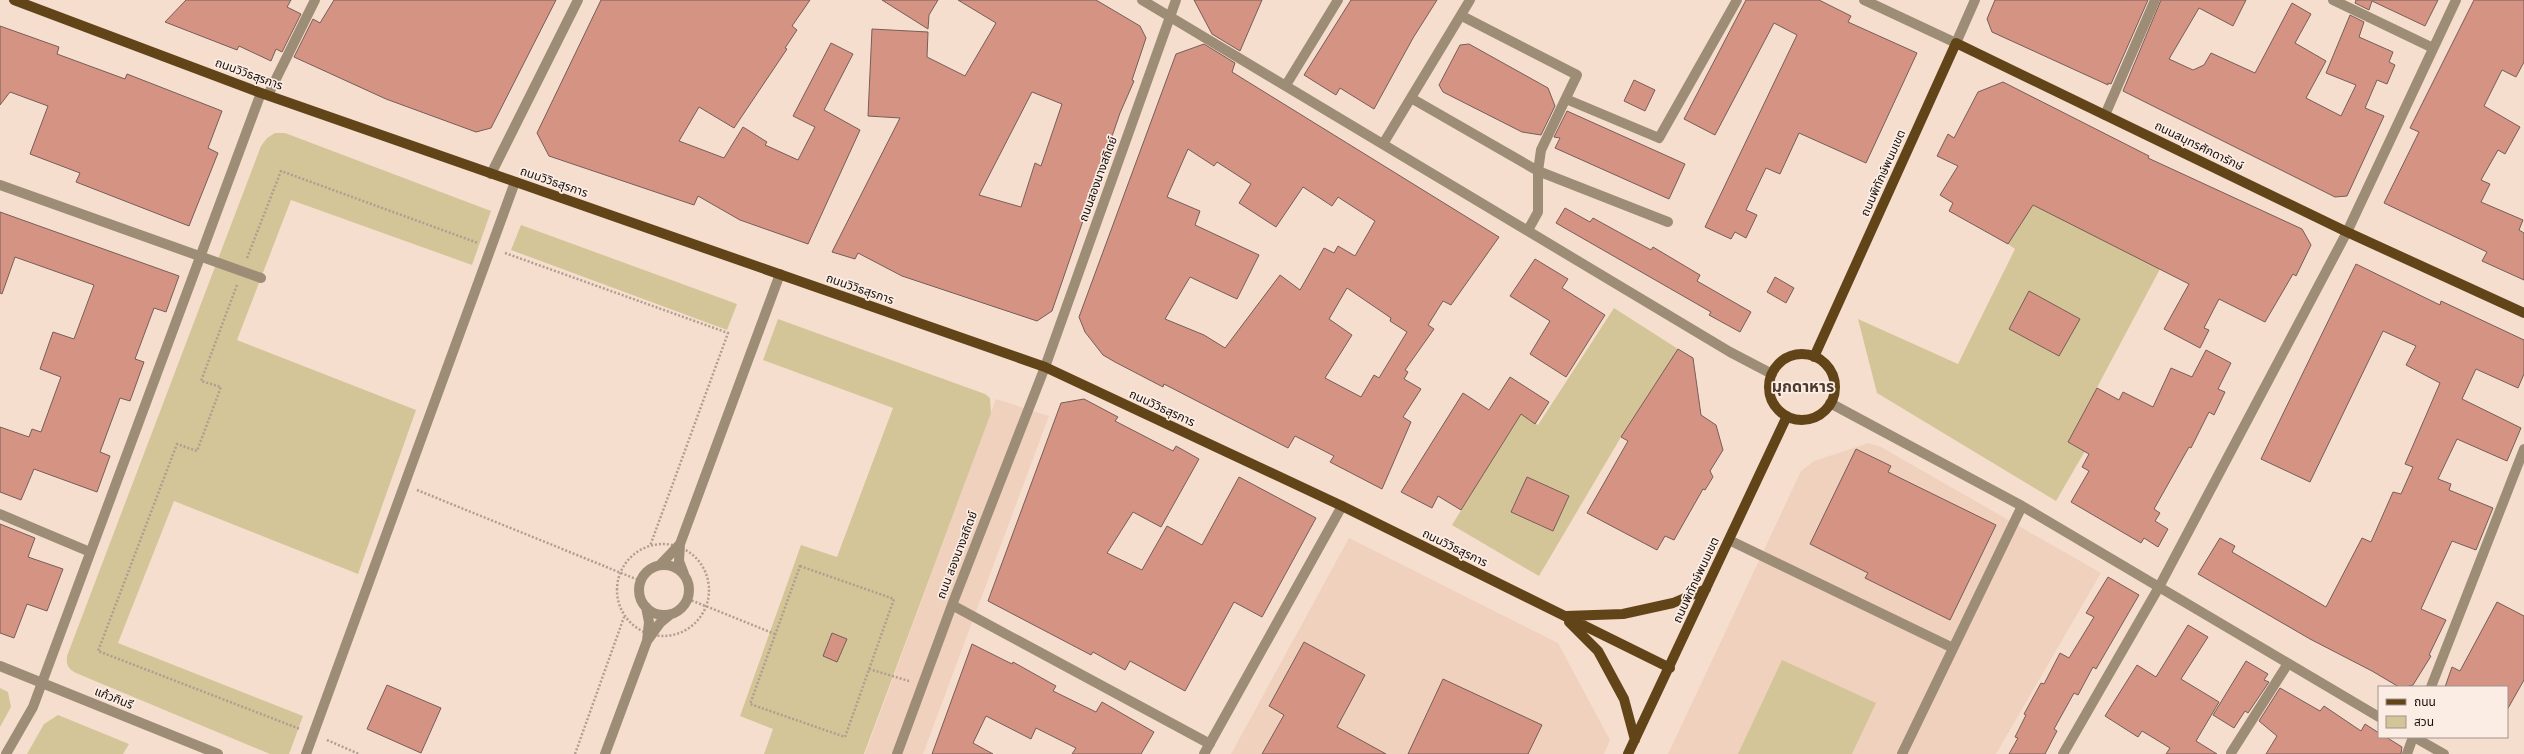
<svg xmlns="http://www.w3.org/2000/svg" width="2524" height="754" viewBox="0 0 2524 754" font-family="Roboto,'Noto Sans Thai',sans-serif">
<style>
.built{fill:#f0d1be}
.green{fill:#d3c597}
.building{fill:#d59383;stroke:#765e58;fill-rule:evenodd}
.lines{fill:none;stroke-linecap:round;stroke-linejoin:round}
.path{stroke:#b09d91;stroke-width:2.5;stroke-dasharray:2 2;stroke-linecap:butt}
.minor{stroke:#9d8c76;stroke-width:10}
.major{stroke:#624419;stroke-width:10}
.labels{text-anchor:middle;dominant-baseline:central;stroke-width:3.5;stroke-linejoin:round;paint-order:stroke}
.street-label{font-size:12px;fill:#150d08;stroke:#fcede4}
.district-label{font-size:16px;font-weight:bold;fill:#4d3a2e;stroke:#fcede4}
</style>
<rect width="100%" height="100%" fill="#f6decf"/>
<path class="built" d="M996,399L1049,416L923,754H865Z
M1868,443L1881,447L2101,573L1996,754H1668L1801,471L1814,461Z
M1349,538L1558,643L1610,740L1604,754H1231Z"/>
<path class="green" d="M275,133H285L491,211L472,265L291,200L237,340L416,410L358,574L174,501L118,643L303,716L289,754H270L76,673C68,669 66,665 67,656L261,146L267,138Z
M2033,205L2160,269L2068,442L2085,451L2056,501L1877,393L1858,319L1958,364L2015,249L2008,244Z
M521,225L737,304L727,330L511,250Z
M1614,308L1678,349L1621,437L1539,576L1452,525L1521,414L1538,425Z
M778,319L985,394L990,398L991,413L864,754H764L773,729L740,716L801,545L837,557L893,408L763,360Z
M1782,660L1876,703L1852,754H1738Z
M0,688L8,692L11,707L0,727Z
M58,715L129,744L123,754H27L44,724Z"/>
<path class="building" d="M186,0H291L287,7L301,14L282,52L276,49L271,61L239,46L237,50L165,22Z
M334,0H556L491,128L476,132L386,99L294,57L313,19L320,23Z
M601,0H810L792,26L797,30L785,48L787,49L734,128L699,107L679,141L724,158L743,127L767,142L765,145L798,160L815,127L793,116L831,43L853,54L824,110L860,130L808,244L740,220L698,196L694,205L549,156L537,133Z
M882,0H938L929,15L928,29Z
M958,0H1096L1140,26L1146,38L1132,80L1134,81L1120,113L1052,311L1037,321L902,276L858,253L855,259L832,252L900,118L868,116L872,29L928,32L927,57L965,76L996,23ZM1032,92L1062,104L1041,166L1035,163L1021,207L979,195Z
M1194,0H1262L1240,51L1212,34Z
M1351,0H1437L1413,38L1374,109L1340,88L1336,95L1304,75Z
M1746,0H1819L1851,16L1848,22L1917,53L1866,163L1799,133L1780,174L1766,168L1746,210L1757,215L1746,238L1735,232L1731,239L1705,227L1797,35L1774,23L1715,135L1684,119Z
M1995,0H2148L2111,84L2108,83V85L1992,32L1987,19Z
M2161,0H2246L2233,26L2199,8L2169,59L2193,70L2204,65L2211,53L2255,73L2292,3L2311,14L2295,43L2326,61L2306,98L2341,116L2356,85L2326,73L2350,15L2364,22L2359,37L2393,52L2389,62L2395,65L2387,84L2377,80L2365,108L2384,116L2347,196L2335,197L2123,91Z
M2356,0H2438L2425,26L2372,1L2369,10L2355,3Z
M2474,0H2524V62L2516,77L2502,70L2484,106L2520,127L2505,154L2498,150L2481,180L2490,184L2481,202L2523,220L2519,230L2524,233V280L2482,261L2487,252L2384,203L2419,132L2410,128Z
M0,26L59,47L57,54L125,79L127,74L222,111L208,148L218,153L189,226L76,182L80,173L30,154L48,106L10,92L0,105Z
M1204,44L1235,63L1232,72L1499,237L1451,305L1443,301L1428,325L1434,329L1405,370L1408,372L1404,379L1421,389L1403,417L1411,422L1382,489L1330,462L1334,456L1295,436L1288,448L1164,384L1163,387L1115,362L1103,355L1085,332L1079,317L1176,54ZM1188,149L1214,166L1217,162L1251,184L1239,203L1276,227L1303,187L1332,206L1338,197L1375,221L1355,256L1338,246L1334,253L1324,248L1300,290L1280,275L1225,348L1204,335L1165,319L1190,277L1237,299L1259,255L1195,225L1200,211L1167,197ZM1347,288L1391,318L1390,321L1407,332L1379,378L1374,375L1361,397L1325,378L1352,335L1329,319Z
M1469,44L1548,88L1555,106L1541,135L1522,132L1443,92L1439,85L1460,45Z
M1634,80L1655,90L1645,111L1624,101Z
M2003,82L2149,156L2148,158L2302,229L2311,245L2296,276L2293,274L2265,322L2219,299L2204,328L2209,330L2200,348L2164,329L2189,284L2033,205L2008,244L1949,211L1953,203L1940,195L1958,166L1937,156L1948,134L1954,138L1978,92Z
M1567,111L1685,164L1669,199L1555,148L1560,138L1554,137Z
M1565,208L1590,222L1593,218L1651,250L1653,247L1700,275L1697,281L1751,312L1740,332L1709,315L1711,312L1556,223Z
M0,212L179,276L166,312L154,308L135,359L144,362L130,401L120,398L100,452L110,456L97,492L34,469L21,500L0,492V427L29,437L32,429L41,432L61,377L40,369L53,332L74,339L94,285L15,257L2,294L0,293Z
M1535,259L1568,279L1562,288L1605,315L1566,377L1530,354L1550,321L1510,296Z
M2356,264L2440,305L2441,301L2524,340V374L2518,388L2476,369L2462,399L2521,428L2507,461L2457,439L2438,479L2451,484L2449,490L2493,508L2476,550L2452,541L2421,609L2446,620L2429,655L2431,656L2413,685L2405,687H2399L2372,671L2310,639L2198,574L2220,538L2235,546L2232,552L2326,607L2362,538L2371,542L2393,492L2401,494L2413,467L2405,464L2440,383L2406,365L2416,346L2383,331L2310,482L2261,459Z
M1775,277L1794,288L1786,303L1767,292Z
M2029,291L2080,319L2059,356L2009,329Z
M1678,349L1693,358L1701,415L1716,425L1723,450L1710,471L1713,477L1705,490L1703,489L1674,540L1665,536L1657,550L1587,513L1628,441L1621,437Z
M2206,350L2231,363L2218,389L2225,392L2214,415L2209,412L2191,448L2189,447L2154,509L2160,513L2155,521L2168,529L2158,547L2144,538L2141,543L2071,502L2089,471L2082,467L2089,454L2068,442L2097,388L2119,400L2123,392L2153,407L2171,368L2192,377Z
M1510,377L1549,402L1535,424L1521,414L1461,510L1438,496L1432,508L1401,492L1463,393L1489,410Z
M1084,399L1118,417L1115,421L1173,451L1176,446L1199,459L1161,527L1133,512L1107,553L1142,570L1167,526L1202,545L1239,477L1316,518L1262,617L1234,602L1185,691L1130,661L1125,670L1093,652L1091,655L988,601L1061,403Z
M1856,449L1891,466L1888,472L1996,525L1950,620L1865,578L1868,573L1810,544Z
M1527,477L1569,496L1553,531L1511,512Z
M0,524L35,538L28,557L63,569L47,611L27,604L14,638L0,633Z
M2108,577L2139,595L2096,669L2093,667L2078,695L2074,693L2054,729L2057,731L2045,754H2009L2018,738L2015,737L2026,715L2024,714L2041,683L2044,684L2060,653L2069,658L2094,617L2086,613Z
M2497,602L2524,616V680L2507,710V687H2445L2452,667L2460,671Z
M2188,625L2208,637L2181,679L2219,702L2196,741L2217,754H2166L2170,748L2142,731L2138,737L2105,716L2137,665L2156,677Z
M832,633L847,639L837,662L823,656Z
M1304,642L1365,675L1337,727L1386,754H1262L1284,715L1269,706Z
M972,644L1012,664L1013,662L1056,686L1053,691L1096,712L1102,702L1154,732L1141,754H1072L1076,748L1036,728L1031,739L986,716L973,743L993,754H932Z
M2246,661L2268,674L2264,680L2269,682L2248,713L2245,711L2234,728L2213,715Z
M1443,679L1542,725L1528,754H1408Z
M387,685L441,708L421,753L367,729Z
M2280,688L2320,711L2324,706L2361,731L2365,724L2379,733V737H2386L2402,747L2401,754H2266L2277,736L2259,721Z"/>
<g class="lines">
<path class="path" d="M505,253L728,333L650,546
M247,258L281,171L478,243
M237,285L201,381L221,387L197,451L177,444L98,651L300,729
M417,490L641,581
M617 590a46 46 0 1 1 92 0a46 46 0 1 1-92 0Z
M800,566L894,599L845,737L750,704Z
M688,599L775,634
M869,669L909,681
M327,740L359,754
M575,754L624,617"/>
<path class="minor" d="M1142,0L1730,352L1772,374
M1864,0L1956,43L1975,0
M2333,0L2433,48
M1462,16L1577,75L1541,150L1538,171V212L1528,230
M1286,85L1338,0
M268,95L315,0
M1411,98L1538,171L1668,222
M1566,99L1659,138L1737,0
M2105,115L2155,0
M1383,144L1470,0
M491,174L578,0
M0,185L261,278
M1830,403L2022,506L2379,717
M0,514L90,552
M1729,540L1953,648
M680,544L780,274
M639 590a25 25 0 1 1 50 0a25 25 0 1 1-50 0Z
M660,565L680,544L679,561L684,574
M952,605L1210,744
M646,607L649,622L647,641L660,623L671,614
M0,666L218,754
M2431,687L2524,449
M2414,737L2444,754
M2231,753L2287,665
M6,754L33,707L261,93
M306,754L515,182
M605,754L647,641
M897,754L952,605L1045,367L1176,0
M1204,754L1342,506
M1902,754L2022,506
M2063,754L2159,587L2347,232L2456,0
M2407,754L2413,737"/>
<path class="major" d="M14,0L261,93L1045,367L1342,506L1670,668
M1769 387a33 33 0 1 1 66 0a33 33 0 1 1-66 0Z
M1814,357L1956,43L2347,232L2524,313
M1566,616L1623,614L1673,603L1706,589
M1569,622L1598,651L1624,699L1635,740
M1628,754L1787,416"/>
</g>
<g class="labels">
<g class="street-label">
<text transform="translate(249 74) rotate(20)">ถนนวิวิธสุรการ</text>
<text transform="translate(2199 146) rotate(26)">ถนนสมุทรศักดารักษ์</text>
<text transform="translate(1883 173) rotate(-66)">ถนนพิทักษ์พนมเขต</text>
<text transform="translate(1098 179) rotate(-70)">ถนนสองนางสถิตย์</text>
<text transform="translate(554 182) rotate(19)">ถนนวิวิธสุรการ</text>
<text transform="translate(860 289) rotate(19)">ถนนวิวิธสุรการ</text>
<text transform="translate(1162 408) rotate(25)">ถนนวิวิธสุรการ</text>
<text transform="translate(1455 548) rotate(26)">ถนนวิวิธสุรการ</text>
<text transform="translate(957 555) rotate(-69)">ถนน สองนางสถิตย์</text>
<text transform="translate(1696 580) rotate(-65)">ถนนพิทักษ์พนมเขต</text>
<text transform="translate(114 698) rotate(22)">แก้วกินรี</text>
</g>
<g class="district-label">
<text x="1803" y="386">มุกดาหาร</text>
</g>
</g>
<rect x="2378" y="686" width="130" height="52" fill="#fcede4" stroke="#a0938c"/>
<rect x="2386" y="699" width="20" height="6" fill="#624419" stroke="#a0938c"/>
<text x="2414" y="706" font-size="12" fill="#150d08">ถนน</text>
<rect x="2386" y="716" width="20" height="12" fill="#d3c597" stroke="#a0938c"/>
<text x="2414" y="726" font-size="12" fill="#150d08">สวน</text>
</svg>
